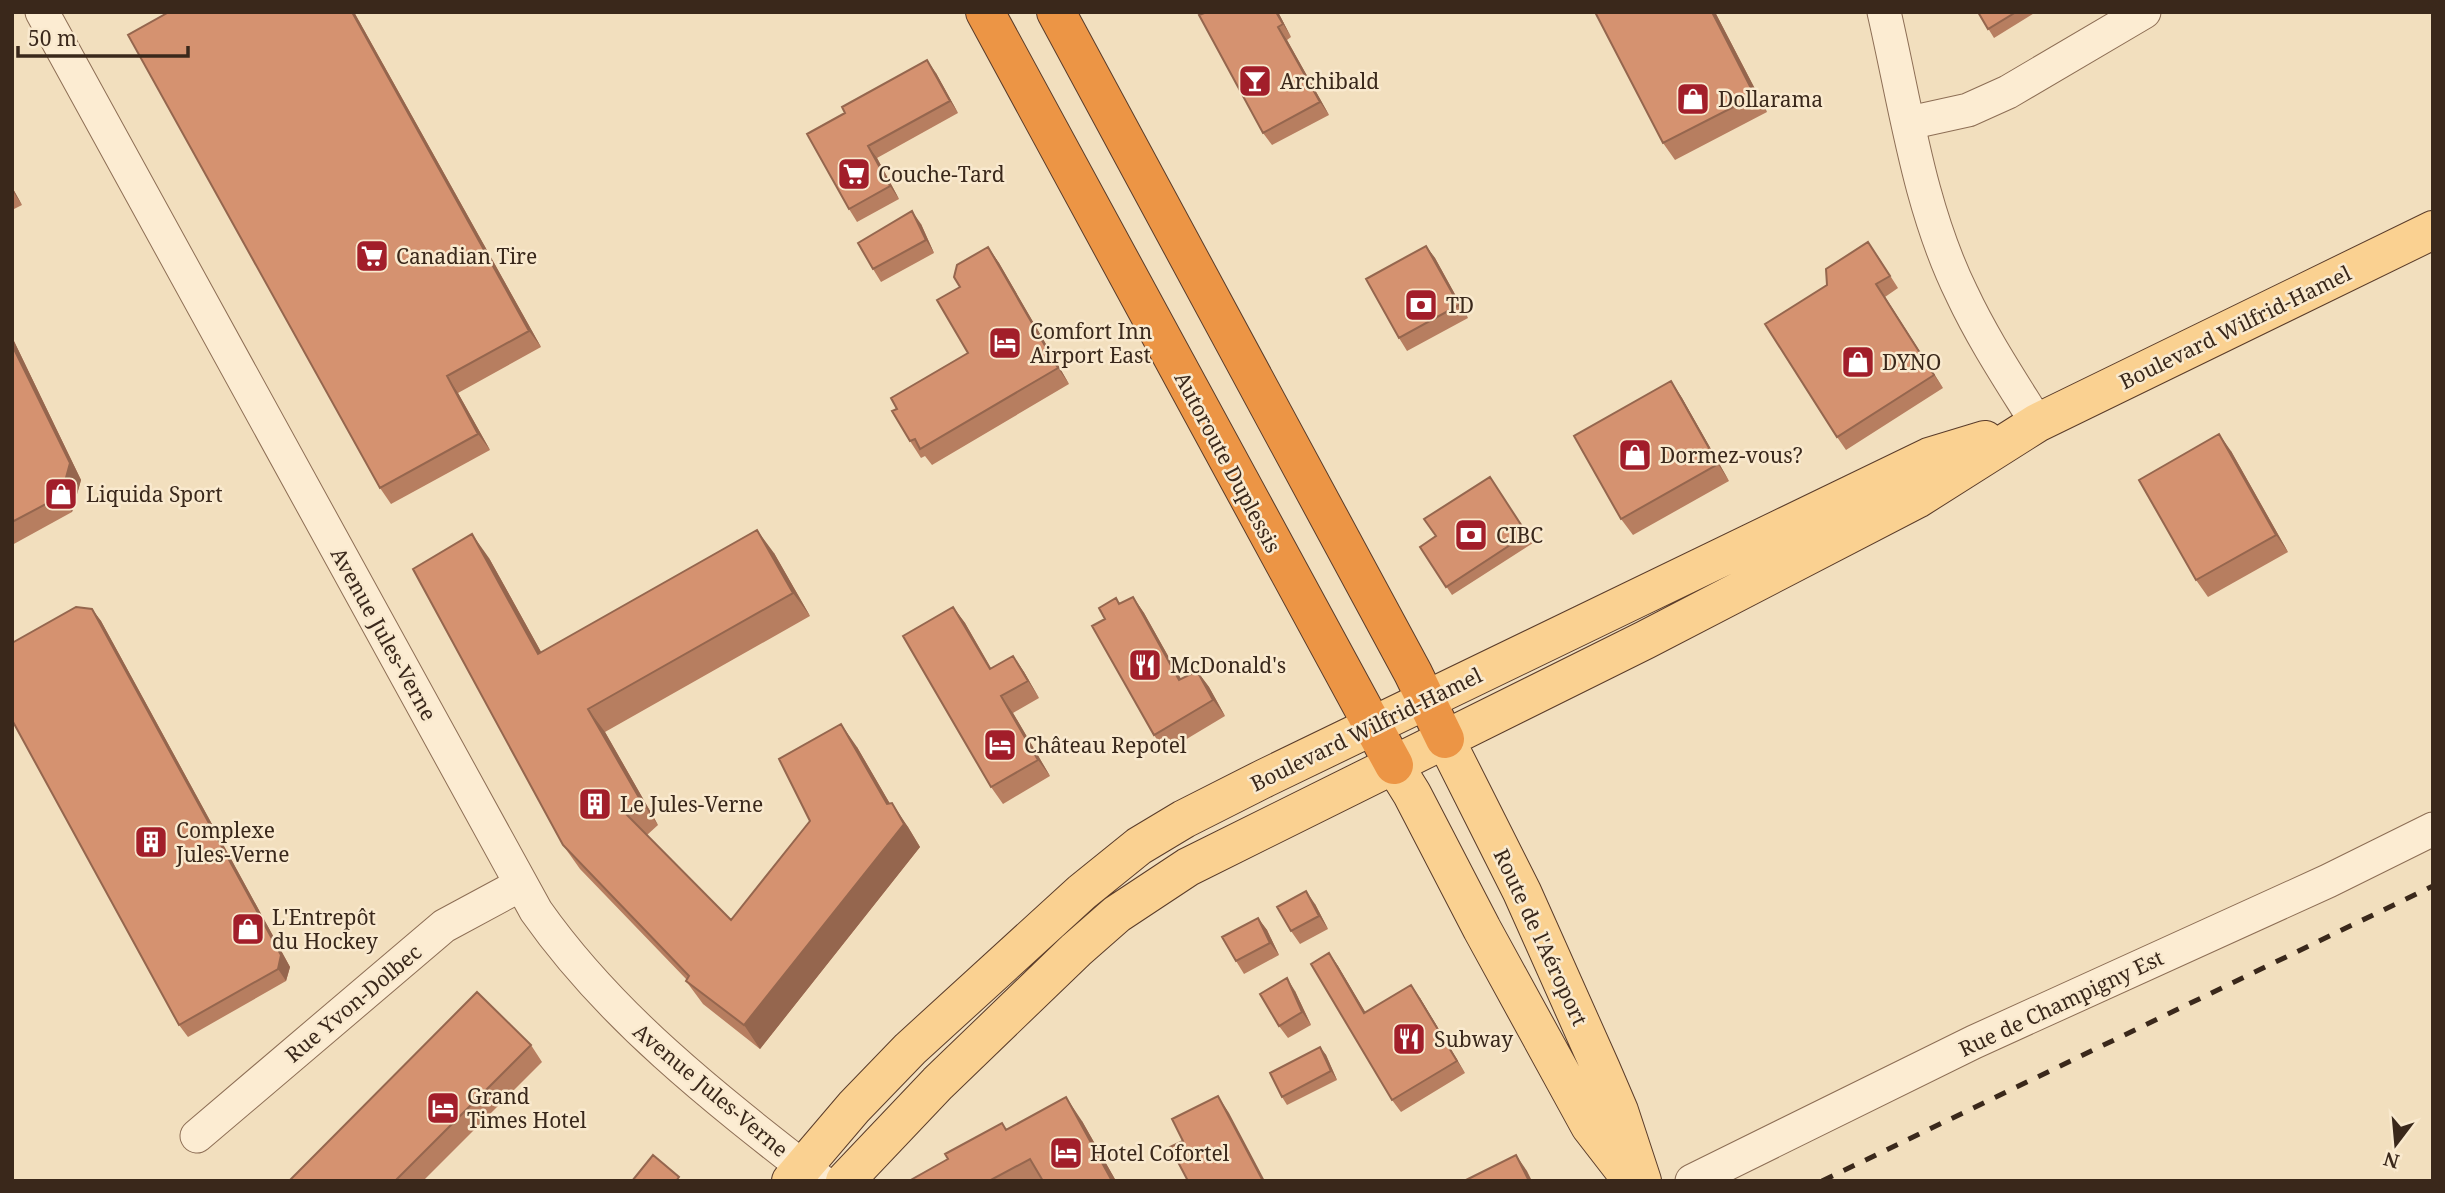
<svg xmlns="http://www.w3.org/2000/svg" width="2445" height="1193" viewBox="0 0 2445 1193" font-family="'Noto Serif',serif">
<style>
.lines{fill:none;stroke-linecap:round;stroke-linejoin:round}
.minor-casing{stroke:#8d6e55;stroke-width:35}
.major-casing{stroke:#5a3c2a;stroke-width:40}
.highway-casing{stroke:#5a3c2a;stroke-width:40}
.minor{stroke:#fcecd2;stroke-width:33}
.major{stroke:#fad191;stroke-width:38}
.highway{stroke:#ec9545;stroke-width:38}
.rail{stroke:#3a281b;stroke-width:5;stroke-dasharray:12 12;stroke-linecap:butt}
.wall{fill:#b77e60}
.shaded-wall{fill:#95664e}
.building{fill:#d59270;stroke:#95664e;stroke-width:2}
.labels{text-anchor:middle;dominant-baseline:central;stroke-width:5;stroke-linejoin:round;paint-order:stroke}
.poi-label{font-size:21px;fill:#3a281b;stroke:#f9e9ce;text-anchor:start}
.street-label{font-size:21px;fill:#3a281b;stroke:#f9e9ce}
</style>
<rect width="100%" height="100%" fill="#f2dfbe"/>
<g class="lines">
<defs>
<path id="minor" d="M42,12L536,911C612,1019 717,1100 821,1181
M1884,12C1906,107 1919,207 1962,294C1983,339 2011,381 2037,423
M1909,123L1968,110L2008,92L2144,12
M197,1136L444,926L520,885
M1692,1181L1974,1042L2328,881L2433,829"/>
<path id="major" d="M1445,739L1522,892L1601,1069L1619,1111L1642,1181
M1394,765L1412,794L1482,929L1590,1126L1631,1179
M791,1181L854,1107L910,1049L1082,892L1139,846L1184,819L1265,778L1869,486L1929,457L1985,440
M845,1181L938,1083L1076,950L1117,914L1188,867L1645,640L1917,499L2037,423L2433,230"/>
<path id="highway" d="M985,12L1394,765
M1056,12L1413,673L1445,739"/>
</defs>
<use href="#minor" class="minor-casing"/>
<use href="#major" class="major-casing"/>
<use href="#highway" class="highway-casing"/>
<use href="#minor" class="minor"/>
<use href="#major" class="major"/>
<use href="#highway" class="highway"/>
<path class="rail" d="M1822,1181L2433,886"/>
</g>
<path class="wall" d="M354,12L541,347L458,393L490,450L391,504L380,488Z
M1278,12L1291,37L1287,40L1329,115L1272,145L1263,133Z
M1595,12H1715L1767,112L1675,160L1663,143Z
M1978,12H2036L1994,38Z
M936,73L958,113L877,158L899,199L857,222L849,209L807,134Z
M12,187L22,205L12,210Z
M921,224L934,253L881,282L873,269Z
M1426,246L1435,258L1468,318L1407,351L1399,338Z
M988,247L999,263L1069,384L932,465L925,456L921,458L910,441L968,353L960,287Z
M1877,255L1898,288L1885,297L1943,388L1846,450L1837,437Z
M12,337L81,480L72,512L12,545Z
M1671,381L1682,398L1729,481L1633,535L1621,519Z
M2231,451L2288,552L2208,597L2196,580Z
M1490,477L1533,543L1452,595L1420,547L1436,536Z
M774,553L810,616L605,732L658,825L647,835L731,920L810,821L857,747L890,804L908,827L920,847L760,1049L703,1004L686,981L687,980L580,869L563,845L489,558L541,652Z
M1133,597L1144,613L1181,679L1197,671L1209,687L1225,716L1165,752L1154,735L1105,619L1116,598L1120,604Z
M953,607L965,623L991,668L1013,656L1024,672L1039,698L1013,713L1050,776L1003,804L991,787Z
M92,609L101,621L290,967L286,981L188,1037L179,1025Z
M1315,904L1328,929L1300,944L1291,931Z
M1258,918L1267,930L1279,955L1244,974L1236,961Z
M1329,953L1338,966L1365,1012L1420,998L1465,1073L1401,1112L1392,1100Z
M1295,991L1311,1025L1288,1038L1279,1026Z
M531,1045L542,1062L423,1181H289Z
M1320,1047L1326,1055L1337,1080L1287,1105L1282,1097Z
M1082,1121L1116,1181H909L948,1159L1002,1123L1007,1130Z"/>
<path class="shaded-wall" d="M352,12H354L541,347L529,331Z
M1276,12H1278L1291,37L1283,24Z
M1712,12H1715L1767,112L1755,96Z
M1278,27L1287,40L1329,115L1320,102Z
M927,60L936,73L958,113L950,101Z
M868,146L877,158L899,199L890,186Z
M12,187L22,205L12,190Z
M912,211L921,224L934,253L926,240Z
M1426,246L1435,258L1468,318L1459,305Z
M988,247L999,263L1069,384L1058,368Z
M1876,284L1885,297L1943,388L1934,375Z
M12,337L81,480L72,512L61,496L12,345Z
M447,376L458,393L490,450L478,434Z
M1671,381L1682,398L1729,481L1718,464Z
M2219,434L2231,451L2288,552L2276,535Z
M757,530L774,553L810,616L793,593Z
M472,534L489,558L555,677L538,654Z
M1133,597L1144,613L1191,697L1179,680Z
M953,607L965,623L1001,686L990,669Z
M92,609L101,621L290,967L286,981L278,969Z
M1013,656L1024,672L1039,698L1028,681Z
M1197,671L1209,687L1225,716L1213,700Z
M1001,696L1013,713L1050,776L1038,760Z
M588,709L605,732L658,825L641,801Z
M841,724L857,747L903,826L892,803L908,827L920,847L760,1049L744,1025L887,804Z
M1306,891L1315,904L1328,929L1319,916Z
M1258,918L1267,930L1279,955L1270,943Z
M1329,953L1338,966L1373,1025L1364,1013Z
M1287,978L1295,991L1311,1025L1302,1012Z
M1411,985L1420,998L1465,1073L1457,1061Z
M1320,1047L1326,1055L1337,1080L1331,1071Z
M1218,1096L1229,1113L1265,1181H1263Z
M1066,1097L1082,1121L1116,1181H1112Z
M1516,1155L1527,1171L1532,1181H1529Z"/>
<path class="building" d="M169,12H352L529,331L447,376L478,434L380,488L128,35Z
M1207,12H1276L1283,24L1278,27L1320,102L1263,133L1199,15Z
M1595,12H1712L1755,96L1663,143Z
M1978,12H2016L1988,29Z
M927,60L950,101L868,146L890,186L849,209L807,134L845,113L842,107Z
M912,211L926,240L873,269L858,243Z
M1868,242L1890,276L1876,284L1934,375L1837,437L1765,324L1827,285L1826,269Z
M1426,246L1459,305L1399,338L1366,279Z
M988,247L1058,368L920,449L915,439L910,441L892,411L897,409L891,398L968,353L937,300L960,287L954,277L957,265Z
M12,345L70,463L61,496L12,522Z
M1671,381L1718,464L1621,519L1574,436Z
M2219,434L2276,535L2196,580L2139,480Z
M1490,477L1527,534L1446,587L1420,547L1436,536L1424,519Z
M757,530L793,593L588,709L641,801L627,815L731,920L810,821L779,759L841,724L887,804L892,803L904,824L744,1025L686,981L689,976L563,845L413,569L472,534L538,654Z
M1133,597L1179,680L1197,671L1213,700L1154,735L1092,626L1105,619L1099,608L1116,598L1119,604Z
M76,607L92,609L281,955L278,969L179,1025L12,720V643Z
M953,607L990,669L1013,656L1028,681L1001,696L1038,760L991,787L903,636Z
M1306,891L1319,916L1291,931L1277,907Z
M1258,918L1270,943L1236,961L1222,937Z
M1329,953L1364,1013L1411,985L1457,1061L1392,1100L1311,964Z
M1287,978L1302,1012L1279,1026L1260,994Z
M477,992L531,1045L395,1181H289Z
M1320,1047L1331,1071L1282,1097L1270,1073Z
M1218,1096L1263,1181H1188L1170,1147L1183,1141L1172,1119Z
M1066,1097L1112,1181H1043L1030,1159L989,1181H909L948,1159L945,1154L1002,1123L1006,1130Z
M653,1155L679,1177L676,1181H632Z
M1516,1155L1529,1181H1464Z"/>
<defs>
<symbol id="bar-square" viewBox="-11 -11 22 22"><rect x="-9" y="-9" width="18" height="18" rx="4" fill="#a21e2a" stroke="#f9e9ce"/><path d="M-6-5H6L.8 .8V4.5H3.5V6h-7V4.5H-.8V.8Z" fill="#fff"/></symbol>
<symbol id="shop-square" viewBox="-11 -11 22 22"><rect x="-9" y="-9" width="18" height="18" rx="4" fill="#a21e2a" stroke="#f9e9ce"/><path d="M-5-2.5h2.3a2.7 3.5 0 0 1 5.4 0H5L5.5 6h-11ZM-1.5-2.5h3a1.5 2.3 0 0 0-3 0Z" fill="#fff"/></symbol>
<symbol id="supermarket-square" viewBox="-11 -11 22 22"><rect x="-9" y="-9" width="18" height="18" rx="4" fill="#a21e2a" stroke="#f9e9ce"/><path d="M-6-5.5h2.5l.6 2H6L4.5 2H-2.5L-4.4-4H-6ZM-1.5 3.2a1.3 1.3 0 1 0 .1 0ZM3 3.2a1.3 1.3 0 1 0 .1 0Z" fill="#fff"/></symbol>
<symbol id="bank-square" viewBox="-11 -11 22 22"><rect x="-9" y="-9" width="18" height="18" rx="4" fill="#a21e2a" stroke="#f9e9ce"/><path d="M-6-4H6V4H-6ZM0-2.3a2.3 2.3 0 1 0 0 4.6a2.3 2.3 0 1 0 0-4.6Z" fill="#fff"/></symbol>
<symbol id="hotel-square" viewBox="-11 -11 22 22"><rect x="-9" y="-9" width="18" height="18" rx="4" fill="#a21e2a" stroke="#f9e9ce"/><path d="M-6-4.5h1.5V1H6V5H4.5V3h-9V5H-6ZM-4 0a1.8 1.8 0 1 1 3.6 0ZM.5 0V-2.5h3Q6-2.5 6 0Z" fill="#fff"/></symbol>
<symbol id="restaurant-square" viewBox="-11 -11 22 22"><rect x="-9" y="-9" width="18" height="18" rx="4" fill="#a21e2a" stroke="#f9e9ce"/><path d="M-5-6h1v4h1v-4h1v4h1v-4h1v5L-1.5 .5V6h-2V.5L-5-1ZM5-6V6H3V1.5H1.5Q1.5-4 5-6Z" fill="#fff"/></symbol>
<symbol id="building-square" viewBox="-11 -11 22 22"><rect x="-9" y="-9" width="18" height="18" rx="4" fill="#a21e2a" stroke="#f9e9ce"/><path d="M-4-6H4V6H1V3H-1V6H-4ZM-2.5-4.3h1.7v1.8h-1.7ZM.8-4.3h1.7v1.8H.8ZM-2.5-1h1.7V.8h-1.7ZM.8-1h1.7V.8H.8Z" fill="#fff"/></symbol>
</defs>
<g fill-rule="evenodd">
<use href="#bar-square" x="1236" y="62" width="38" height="38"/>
<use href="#shop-square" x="1674" y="80" width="38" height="38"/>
<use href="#supermarket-square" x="835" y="155" width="38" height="38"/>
<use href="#supermarket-square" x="353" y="237" width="38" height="38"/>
<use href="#bank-square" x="1402" y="286" width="38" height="38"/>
<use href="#hotel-square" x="986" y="324" width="38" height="38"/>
<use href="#shop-square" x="1839" y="343" width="38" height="38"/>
<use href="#shop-square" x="1616" y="436" width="38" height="38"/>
<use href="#shop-square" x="42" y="475" width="38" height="38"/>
<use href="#bank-square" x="1452" y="516" width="38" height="38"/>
<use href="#restaurant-square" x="1126" y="646" width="38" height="38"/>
<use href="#hotel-square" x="981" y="726" width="38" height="38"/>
<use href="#building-square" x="576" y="785" width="38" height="38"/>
<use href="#building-square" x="132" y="823" width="38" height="38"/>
<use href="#shop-square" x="229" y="910" width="38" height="38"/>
<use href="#restaurant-square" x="1390" y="1020" width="38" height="38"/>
<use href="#hotel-square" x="424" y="1089" width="38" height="38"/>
<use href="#hotel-square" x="1047" y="1134" width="38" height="38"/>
</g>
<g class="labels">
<g class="poi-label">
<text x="1280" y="81">Archibald</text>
<text x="1718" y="99">Dollarama</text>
<text x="878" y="174">Couche-Tard</text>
<text x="396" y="256">Canadian Tire</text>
<text x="1446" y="305">TD</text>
<text x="1030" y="331">Comfort Inn<tspan x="1030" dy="24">Airport East</tspan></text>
<text x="1882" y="362">DYNO</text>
<text x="1660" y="455">Dormez-vous?</text>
<text x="86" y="494">Liquida Sport</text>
<text x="1496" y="535">CIBC</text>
<text x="1170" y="665">McDonald's</text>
<text x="1024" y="745">Château Repotel</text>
<text x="620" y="804">Le Jules-Verne</text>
<text x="176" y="830">Complexe<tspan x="176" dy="24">Jules-Verne</tspan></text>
<text x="272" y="917">L'Entrepôt<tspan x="272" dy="24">du Hockey</tspan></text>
<text x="1434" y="1039">Subway</text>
<text x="467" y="1096">Grand<tspan x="467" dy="24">Times Hotel</tspan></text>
<text x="1090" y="1153">Hotel Cofortel</text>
</g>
<g class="street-label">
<text transform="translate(2235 327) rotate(-26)">Boulevard Wilfrid-Hamel</text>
<text transform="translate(1228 462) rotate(62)">Autoroute Duplessis</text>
<text transform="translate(384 634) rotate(61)">Avenue Jules-Verne</text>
<text transform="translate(1366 729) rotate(-26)">Boulevard Wilfrid-Hamel</text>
<text transform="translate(1541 937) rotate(65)">Route de l'Aéroport</text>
<text transform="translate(353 1003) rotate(-40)">Rue Yvon-Dolbec</text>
<text transform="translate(2061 1003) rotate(-25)">Rue de Champigny Est</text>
<text transform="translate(711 1090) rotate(40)">Avenue Jules-Verne</text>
</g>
</g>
<rect width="2445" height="1193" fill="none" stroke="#3a281b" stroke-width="28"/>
<g transform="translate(2396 1144) rotate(196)" stroke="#f9e9ce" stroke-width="5" paint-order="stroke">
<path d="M0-5L12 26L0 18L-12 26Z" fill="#3a281b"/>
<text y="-10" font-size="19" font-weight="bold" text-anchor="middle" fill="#3a281b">N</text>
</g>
<path d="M18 46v10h170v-10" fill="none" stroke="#3a281b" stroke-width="3.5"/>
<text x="28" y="46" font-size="21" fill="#3a281b" stroke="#f9e9ce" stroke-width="5" paint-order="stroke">50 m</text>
</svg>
